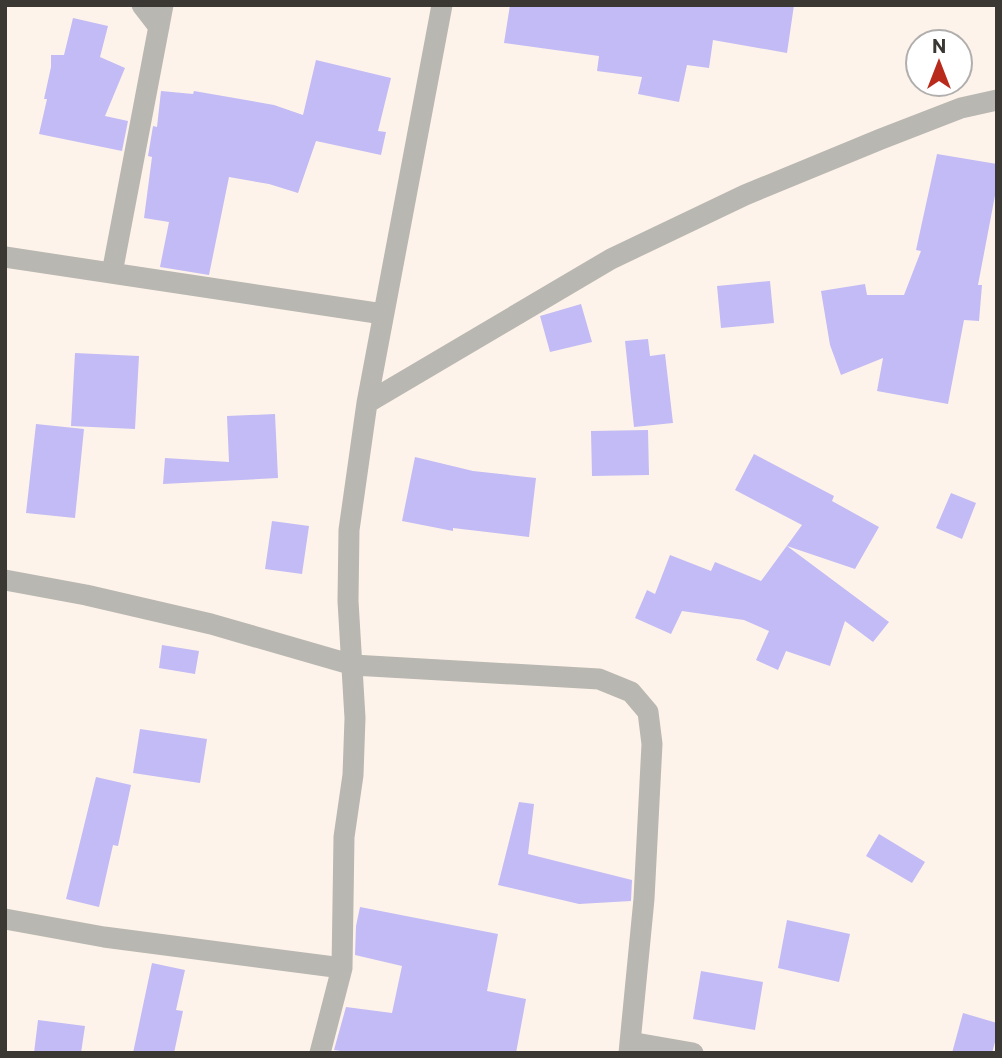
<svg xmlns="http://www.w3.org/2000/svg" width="1002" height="1058" viewBox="0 0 1002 1058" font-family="Commissioner,sans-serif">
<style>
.building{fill:#c2bbf5}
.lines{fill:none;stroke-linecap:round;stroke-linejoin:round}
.minor{stroke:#b8b7b1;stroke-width:21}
</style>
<rect width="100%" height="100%" fill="#fef3ea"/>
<path class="building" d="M510,5H794L787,53L713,40L709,68L687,65L679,102L638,94L642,77L597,71L599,56L504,43Z
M73,18L108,26L100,57L125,68L105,116L128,121L122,151L39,134L47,99H44L51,67V55H64Z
M316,60L391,78L378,131L386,132L381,155L316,141L298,193L269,184L229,177L209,275L160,267L169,222L144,218L152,157L148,156L153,126L157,127L161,91L193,94L194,91L274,105L303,115Z
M937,154L997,164V185L978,285H982L979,321L964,320L948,404L877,391L883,358L841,375L830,345L821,291L865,284L867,295H904L921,251L916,250Z
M770,281L774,323L721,328L717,286Z
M581,304L592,342L550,352L540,316Z
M648,339L650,356L665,354L673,423L634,427L625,341Z
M75,353L139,356L135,429L71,426Z
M275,414L278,478L163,484L165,458L229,462L227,416Z
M36,424L84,429L75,518L26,513Z
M648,430L649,475L592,476L591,431Z
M754,454L834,496L832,501L879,527L855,569L787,546L889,622L873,642L845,621L830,666L786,651L778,670L756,660L769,631L744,620L682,611L671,634L635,618L647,590L655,594L670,555L711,571L715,562L761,581L802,525L735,490Z
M415,457L473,471L536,478L529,537L453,528V531L402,521Z
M951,493L976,503L962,539L936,528Z
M272,521L309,526L302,574L265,569Z
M162,645L199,651L195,674L159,668Z
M140,729L207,739L200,783L133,773Z
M96,777L131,785L118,846L113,845L99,907L66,899Z
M519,802L534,804L528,854L632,880L631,901L579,904L498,885Z
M879,834L925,862L912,883L866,856Z
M360,907L498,934L487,991L526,999L516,1053H354L334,1050L346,1007L392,1013L402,966L355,955L356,926Z
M787,920L850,934L839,982L778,968Z
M152,963L185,970L176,1010L183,1011L174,1053H133Z
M701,971L763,982L755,1030L693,1019Z
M963,1013L997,1023V1035L992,1053H952Z
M38,1020L85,1026L81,1053H34Z"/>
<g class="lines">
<path class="minor" d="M142,5L159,27
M5,257L383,314
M112,273L163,5
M367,403L611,259L745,195L881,139L961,108L997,100
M5,580L86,595L211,624L353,665L599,679L631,692L648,712L652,744L644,899L629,1053
M5,919L104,937L342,968
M630,1042L693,1053
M320,1053L342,968L344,837L353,775L355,718L348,601L349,530L367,403L442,5"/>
</g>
<rect width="1002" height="1058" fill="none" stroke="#3b3733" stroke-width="14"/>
<g transform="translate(939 63)"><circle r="33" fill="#ffffff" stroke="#b1afad" stroke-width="2"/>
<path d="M0-5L12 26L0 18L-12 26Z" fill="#b82a1c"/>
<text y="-10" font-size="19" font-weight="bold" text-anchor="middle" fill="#3b3733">N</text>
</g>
</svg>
